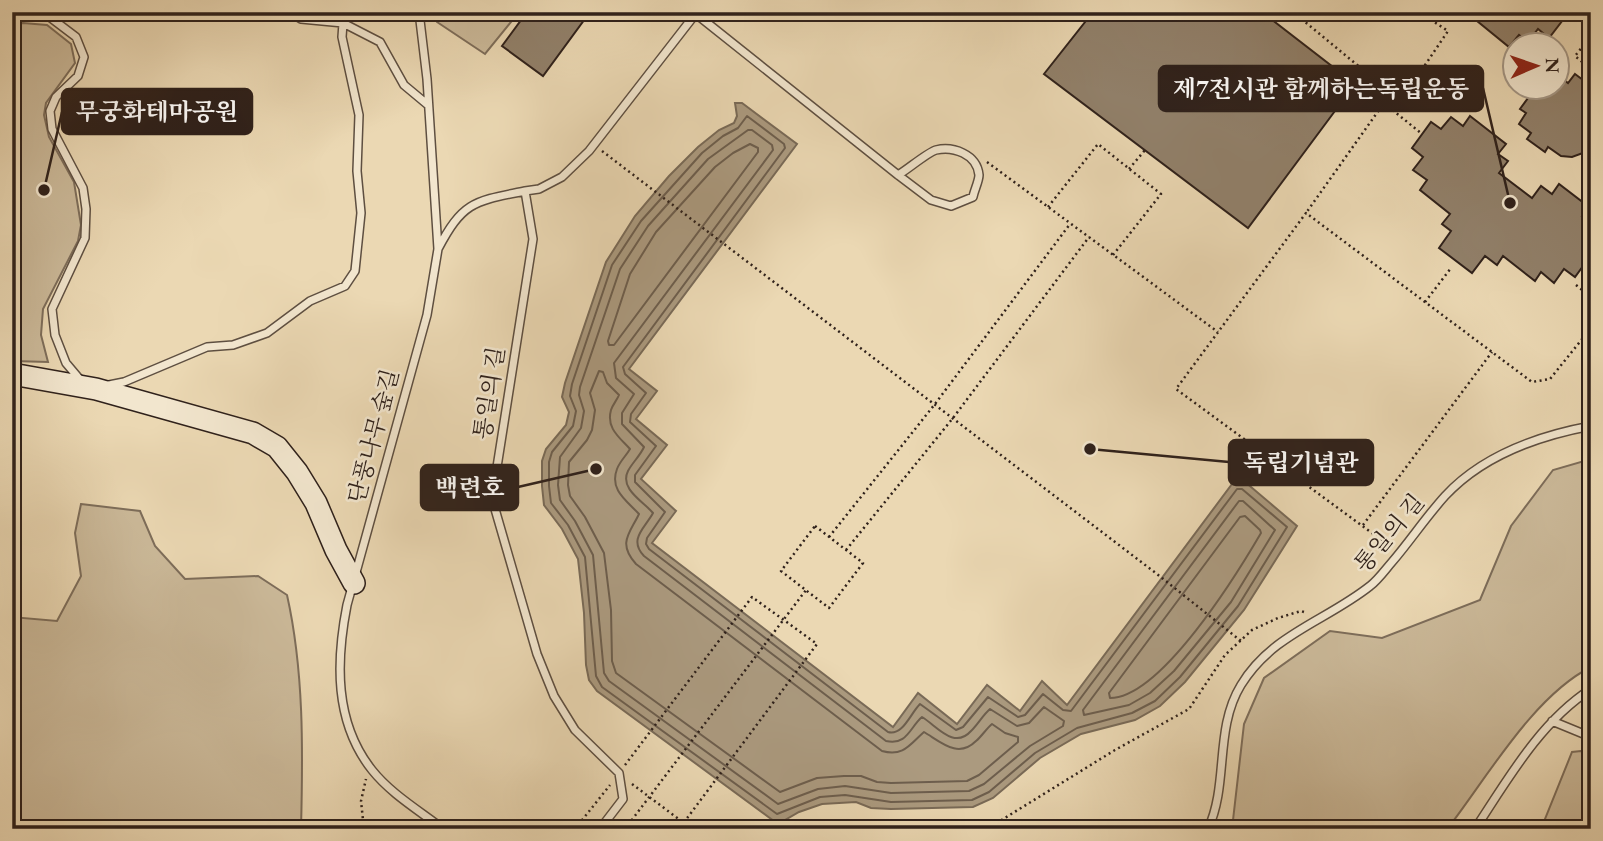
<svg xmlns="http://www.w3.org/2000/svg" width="1603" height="841" viewBox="0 0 1603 841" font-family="'EB Garamond','Noto Serif KR',serif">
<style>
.green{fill:#cbb999;stroke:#7d6d5a;stroke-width:2}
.water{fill:#ab9a7f;stroke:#796a57;stroke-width:2}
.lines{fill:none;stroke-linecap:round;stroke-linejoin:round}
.shore{stroke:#6d5e4d;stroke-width:2}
.building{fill:#91806a;stroke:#2f211b;stroke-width:2}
.lane-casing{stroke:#5e4f41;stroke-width:10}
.secondary-casing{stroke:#2f211b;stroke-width:24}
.path{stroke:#2f211b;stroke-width:2.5;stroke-dasharray:2 3.5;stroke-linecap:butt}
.lane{stroke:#f2e6ce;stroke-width:7}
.secondary{stroke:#f2e6ce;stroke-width:21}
.labels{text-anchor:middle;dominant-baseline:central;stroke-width:5;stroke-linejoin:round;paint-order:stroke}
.street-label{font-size:23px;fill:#2f211b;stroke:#f2e6ce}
.leader{fill:none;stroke:#2f211b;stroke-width:2.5}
.callout-dot{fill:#2f211b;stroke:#f2e6ce;stroke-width:2.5}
.callout{fill:#2f211b;stroke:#2f211b;stroke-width:2.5}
.callout-label{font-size:24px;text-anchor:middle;font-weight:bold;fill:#fff}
</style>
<rect width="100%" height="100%" fill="#ebd8b3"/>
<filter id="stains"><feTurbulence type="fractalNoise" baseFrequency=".00286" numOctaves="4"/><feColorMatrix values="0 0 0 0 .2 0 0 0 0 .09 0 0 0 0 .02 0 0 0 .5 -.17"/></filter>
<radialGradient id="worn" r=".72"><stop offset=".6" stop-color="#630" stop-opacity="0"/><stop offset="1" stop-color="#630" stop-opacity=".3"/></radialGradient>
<path class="green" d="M436,12H519L485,54L437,22Z
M23,23L47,25L71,44L75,63L46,103L44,115L49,137L74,182L81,225L78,241L43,309L41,335L48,362L12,361V24Z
M1591,459V667C1535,695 1489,774 1451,824L1446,829H1232L1244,724L1264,678L1330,631L1382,638L1480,600L1511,526L1553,470Z
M81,504L140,511L155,546L185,579L258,576L287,595C304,671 303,751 301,829H12V617L57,621L81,576L75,533Z
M1581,751L1591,752V829H1541L1572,752Z"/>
<path class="water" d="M735,103H742L797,144L629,369L657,391L636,419L667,445L641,479L676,511L652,543L893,727L918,693L957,724L987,685L1020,711L1042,681L1067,705L1238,476L1297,526L1244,610L1185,682L1160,706L1135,720L1081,734L1040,758L993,798L973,807L891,809L871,808L856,802L822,804L799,812L778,824L597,691L589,680L586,665L584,613L578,559L562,529L544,505L542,486V461L546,449L566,425L569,412L562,397L565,383L606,262L635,216L669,176L698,147L719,130L734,123L737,116Z"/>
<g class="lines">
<path class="shore" d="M747,116L784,144L785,148L623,367L625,374L646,393L631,414L630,422L656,446L635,475V482L665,512L647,538L646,544L649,549L888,732C903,736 910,714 920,704L956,730L963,727L988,697L1018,717L1025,715L1043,694L1063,710L1071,711L1237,489H1242L1287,527L1238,606L1180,677L1155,701L1132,713L1077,728L1035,753L989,792L972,800L891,802L845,795L820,797L777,814L602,687L596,676L585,557L568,525L551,503L549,486V462L552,452L573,426L576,411L570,396L572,384L612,265L641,221L702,153L723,136L738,128Z
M748,130H752L772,145L773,150L614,363L616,378L634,394L622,413V424L644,447C640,456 632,463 628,471C619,489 644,502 653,513C645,528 628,539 644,556L886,741C907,746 910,727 922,717C937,726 954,750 971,731C978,724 983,715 990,709L1017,726L1029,723L1044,707L1064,721L1063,726L1030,746L984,784L969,791L891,793L845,786L818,789L778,804L609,681L604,673L593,555L575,521L560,500L558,485L560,457L581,428L584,411L579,395L580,387L620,269L648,226L708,159Z
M750,144L758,148V152L614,345H609L608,341L630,274L656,232L715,167L733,153Z
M599,371L603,372L607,383L619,395C617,400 613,404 611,410C606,428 619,437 630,449C626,456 620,461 617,469C609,490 627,501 639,514C630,533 617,543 636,564L882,751C904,757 910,744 924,732C941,742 958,759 976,741C982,736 986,729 992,724L1005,733L1018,737V742L979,775L967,781L891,783L877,782L861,776H844L817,778L780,792L616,673L612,661L611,610L604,553L585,517L570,496L568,485L569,462L587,440L592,430L595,410L590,393Z
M1239,501H1243L1275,530L1231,602L1174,671L1150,693L1129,705L1084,715L1083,710Z
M1245,516L1260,530L1261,533C1237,574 1161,698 1110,698L1109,693L1240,517Z"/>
</g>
<path class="building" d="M527,12H590L543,76L502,46Z
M1093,12H1262L1355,84L1248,228L1044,74Z
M1466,12H1569L1549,38L1538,29L1528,42L1519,35L1509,47Z
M1575,74L1591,86V150L1572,157L1561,156L1548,147L1545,152L1527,139L1531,133L1519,124L1526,113L1520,109L1528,98L1515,88H1558V75L1568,83Z
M1470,116L1506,144L1498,154L1508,161L1499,173L1532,198L1541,186L1552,194L1559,184L1589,207L1582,216L1591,223V231L1585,238L1591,242V255L1575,277L1564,269L1554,283L1541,272L1535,281L1503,256L1497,265L1485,256L1472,273L1439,248L1451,231L1442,224L1450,214L1420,190L1427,180L1413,170L1423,157L1412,148L1431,122L1441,129L1451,117L1463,126Z"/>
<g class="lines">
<defs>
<path id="lane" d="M290,12L301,19L343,23L380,42L404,85L428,105
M419,12L427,79L438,249L427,315L347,605C336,661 334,722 372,770C391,794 420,811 443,829
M12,14L43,12L76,37L84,57L78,76L56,97L50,111L52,129L83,188L86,209L85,238L52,309L55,335L66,363L82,382
M696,14L898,175L931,200L951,206L973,197C974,191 979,181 979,175C977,154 953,146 936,150C928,152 907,170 898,175
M438,249C463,201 475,201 525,191
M109,385L124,382L207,347L233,345L267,333L310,301L345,286L355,271L361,213L357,171L359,115L342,37L343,23
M1552,721L1591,737
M600,829L623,799L619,773L575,730L554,696L537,654L495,509L494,486L533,239L525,191L539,189L562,177L589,151L697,12
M1208,829C1229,784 1214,729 1241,685C1272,634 1326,621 1370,586C1378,580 1385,570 1392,562C1410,541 1426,517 1445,496C1483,455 1537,436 1591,426
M1475,829C1508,779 1540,722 1591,689"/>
<path id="secondary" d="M12,374L96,389L253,433L277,447L297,472L316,503L336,550L354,583"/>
</defs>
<use href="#lane" class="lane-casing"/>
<use href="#secondary" class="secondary-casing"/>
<path class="path" d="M1293,12L1391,93L1306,213
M1591,36L1575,56L1591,69
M1384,103L1422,134
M1394,111L1448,31L1419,12
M602,151L1157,574L1241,641
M987,162L1218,332
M1129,169L1145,150
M1048,207L1098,144L1161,194L1113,255
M1576,285L1591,297
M1425,302L1451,268
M1363,525L1492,352
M815,526L863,563L829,608L781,571Z
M829,537L935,404L1070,224
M1391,547L1176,389L1306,213L1532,382L1550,379L1591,328
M846,550L953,418L1089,237
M625,765L752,597L817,644L679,829
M632,784L692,829
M364,829L361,801L366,779
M369,829H375
M575,829L610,785
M625,829L806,590
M987,829L1115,750L1189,709L1225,655L1252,630L1278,618L1301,611L1307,613"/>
<use href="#lane" class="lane"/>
<use href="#secondary" class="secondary"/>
</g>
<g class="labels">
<g class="street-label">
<text transform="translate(489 393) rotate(-81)">통일의 길</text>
<text transform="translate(373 436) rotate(-75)">단풍나무 숲길</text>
<text transform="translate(1389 533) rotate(-50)">통일의 길</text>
</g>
</g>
<path class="leader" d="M1510 203L1483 88M44 190L62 112M1090 449L1229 462M596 469L518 487"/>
<g class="callout-dot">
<circle cx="1510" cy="203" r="7"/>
<circle cx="44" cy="190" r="7"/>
<circle cx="1090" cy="449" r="7"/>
<circle cx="596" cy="469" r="7"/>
</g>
<g class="callout">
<rect x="1159" y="66" width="324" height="45" rx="7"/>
<rect x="62" y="89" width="190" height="45" rx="7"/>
<rect x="1229" y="440" width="144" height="45" rx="7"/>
<rect x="421" y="465" width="97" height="45" rx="7"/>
</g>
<g class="callout-label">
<text x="1321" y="97">제7전시관 함께하는독립운동</text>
<text x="157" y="120">무궁화테마공원</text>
<text x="1301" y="471">독립기념관</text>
<text x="470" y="496">백련호</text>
</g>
<rect width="1603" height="841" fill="none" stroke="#ebd8b3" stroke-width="42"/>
<rect x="14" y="14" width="1575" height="813" fill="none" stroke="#2f211b" stroke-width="3.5"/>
<rect x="21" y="21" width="1561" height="799" fill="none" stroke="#2f211b" stroke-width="2"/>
<g transform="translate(1536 66) rotate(88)"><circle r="33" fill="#f2e6ce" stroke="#a49786" stroke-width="2"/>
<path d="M0-5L12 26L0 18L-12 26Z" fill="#8f2418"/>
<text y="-10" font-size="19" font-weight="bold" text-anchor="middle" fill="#2f211b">N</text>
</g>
<rect width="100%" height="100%" filter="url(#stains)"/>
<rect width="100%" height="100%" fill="url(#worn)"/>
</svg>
